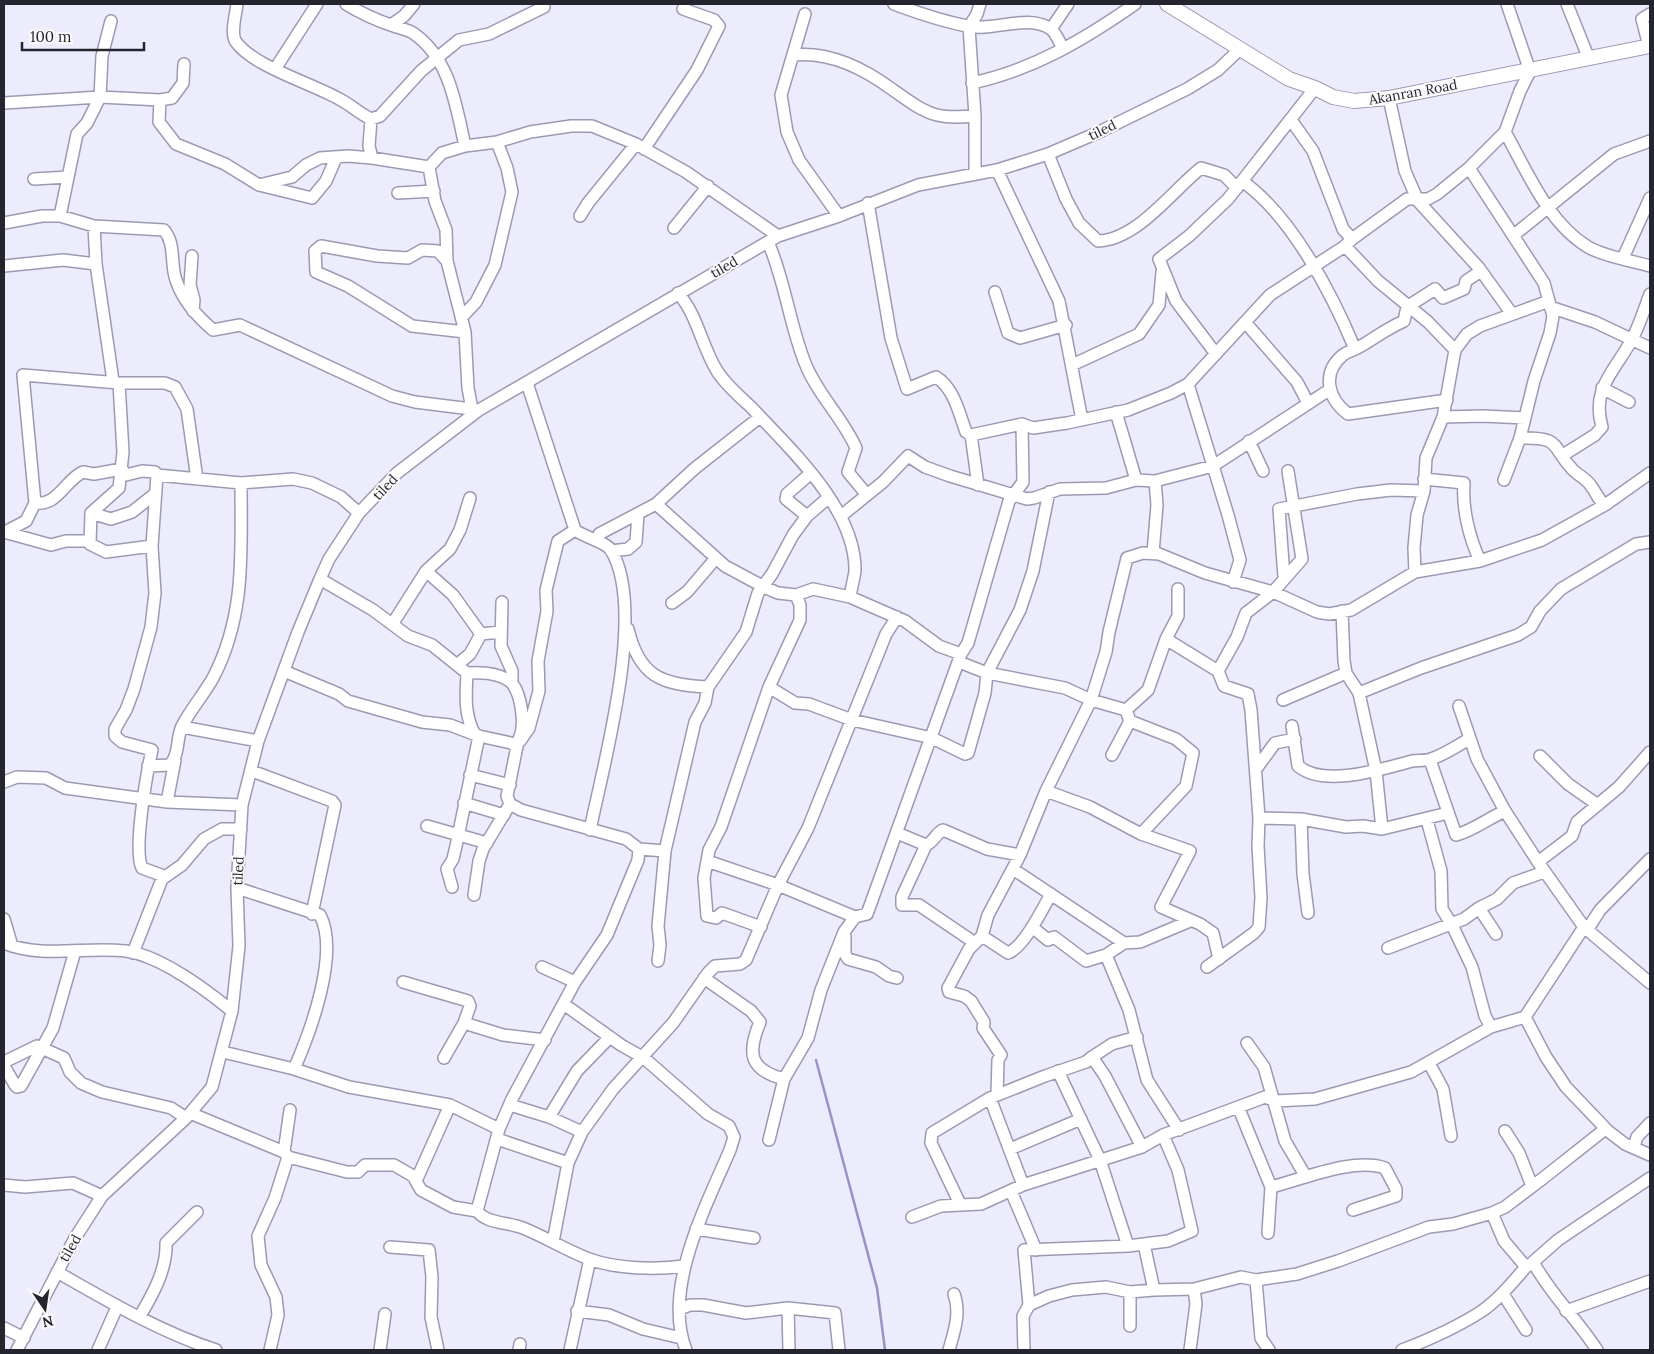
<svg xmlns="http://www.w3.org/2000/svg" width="1654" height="1354" viewBox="0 0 1654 1354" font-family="Lora,serif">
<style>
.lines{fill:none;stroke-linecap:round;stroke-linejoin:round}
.stream{stroke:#9693c6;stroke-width:2.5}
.minor-casing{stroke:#9b9ab3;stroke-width:14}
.major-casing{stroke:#9b9ab3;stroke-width:16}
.minor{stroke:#fff;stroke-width:11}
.major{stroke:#fff;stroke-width:14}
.labels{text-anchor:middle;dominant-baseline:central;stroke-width:4;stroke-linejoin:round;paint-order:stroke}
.street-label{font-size:14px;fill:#25252f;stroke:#fbfbfb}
</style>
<rect width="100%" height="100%" fill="#ececfc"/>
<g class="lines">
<path class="stream" d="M816,1060L877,1288L885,1350"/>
<defs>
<path id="minor" d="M237,4C236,14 230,34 236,42C254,67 314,84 341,100C351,105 360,114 371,119L380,116L421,71L459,40L489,34L544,7
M346,4C359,12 376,20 391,25C398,28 407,29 413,33C450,58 456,106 465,146
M894,4C918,13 942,21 967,26C993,32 1028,13 1051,29C1056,33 1060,43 1063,49
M1567,4L1589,59
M805,14L781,95L787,132L799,160L839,216
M391,25L404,16L414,4
M1051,29L1068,4
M1649,46L1642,19L1650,14
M793,55C829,51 865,69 893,90C906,99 921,111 937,115C949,118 962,117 975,116
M275,69L317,4
M972,83C1033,70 1085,39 1135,4
M1389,98L1405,171L1418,201L1479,268L1512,314
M160,100L172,98L183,83L184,64
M4,103L100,97L160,100L159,122L176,144L225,164L259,185L312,198L326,181L336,158
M371,119L369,146L372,158
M1291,120L1313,151L1343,229L1352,239
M1505,132C1527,171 1548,223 1588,247C1603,256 1632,261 1650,266
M644,149L697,70L719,26L714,20L683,9
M1048,154L1066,199L1079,223L1098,241C1137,240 1172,191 1201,168L1224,175L1237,188
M429,167L435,201L446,230L447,261L465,332L468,388L472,409
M1469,168L1544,283L1553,316L1550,333L1534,381L1520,438L1504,480
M997,170L1059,301L1082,420
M975,174V116L969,27L977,14L980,4
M34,179L68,177
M1242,181C1292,216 1332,294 1355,349
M259,185L292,177L306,165L320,158L348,156L372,158L429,167L442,153L465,146L497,142L530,132L571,126H592L636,144L686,172L778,236
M398,193L434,191
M868,203L891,338L907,389L936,377C954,388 959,413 966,432L971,435L978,485
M60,216L77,134L87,123L100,97L102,56L111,21
M580,216L588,203L636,144
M4,223L42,216H60L94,226L164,230C176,244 170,264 176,280C183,301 197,316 213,330L240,325L392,396L415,402L479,410
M94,226L96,264L113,381
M674,228L708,186
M1514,235L1614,154L1650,141
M768,242C785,280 789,323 805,363C817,394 843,418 856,448L848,472L867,495
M1345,246L1378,281L1428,322L1455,350
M192,256L190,285L194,300L193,311
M1623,258L1650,198
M447,261L438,251L422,250L408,258L377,256L321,246L315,251L316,272L348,286L412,326L465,332
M4,266L63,260L96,264
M995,292L1008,333L1020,338L1066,325
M678,293C698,316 701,345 717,371C726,385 739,396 751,407C790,449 856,509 855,571C854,579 851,589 850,597
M1550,307L1595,322L1650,348
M462,317L476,302L495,265L512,192L507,168L497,142
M1245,322L1297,382L1308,403
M1216,354L1176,301L1159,259L1189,236L1228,199L1315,88
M1072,365L1139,334L1159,305L1162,272
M527,383L575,530C584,537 606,542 611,550C647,609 604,762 590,830
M1188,384L1228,515L1240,560L1233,582
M1602,388L1629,402
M1447,400L1348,414C1328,399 1321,373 1343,355C1348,351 1355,350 1361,346C1376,337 1388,328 1404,321L1407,307L1435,289L1443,298L1464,289L1466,281L1478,273L1479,268
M1116,412L1136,480
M1443,417L1483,416L1525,418
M971,435L1022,424L1033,428L1067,423L1128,410L1171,393L1188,384L1270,295L1345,246L1352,239L1407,199H1428L1437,194L1469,168L1505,132L1520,91L1530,71L1507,4
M1520,438C1563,437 1550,446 1573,470C1579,476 1587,479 1591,486C1597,493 1597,499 1605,505
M1249,441L1263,471
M1563,455L1595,435L1602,427C1591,389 1614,372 1631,341C1639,327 1644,310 1650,294
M1424,479L1464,483C1462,508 1469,537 1480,561
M35,503C58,506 65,480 83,472L94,474L122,469L126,475L142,471L155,472L157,475
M656,504L725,566L764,587L778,593L796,595L813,589L850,597L905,621L939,646L961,654
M91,513L119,488L123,452L119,383
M91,513L90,544L106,552L152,546
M91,513L111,519L132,512L156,493
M807,516L786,499L787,494L811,473
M841,516L883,482L908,456L925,467L950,476L1027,499L1034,498L1060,489L1106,488L1136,480L1155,481L1213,466L1329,390
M575,530L558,541L546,590L547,611L538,661L539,691L529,728L520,741H518L507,796L510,804L521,810L626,839L639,849L665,851
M4,532L51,545L66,541H89
M5,532L26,521L35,503L23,375L119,383H165L175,387L187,409L197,479
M598,541L599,534L656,504L694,469L760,417
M611,551L628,549L636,542L638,514
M1153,553L1157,505L1155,481
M426,571L453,595L481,634
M1415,572L1414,548L1417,515L1424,491L1426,458L1443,417L1455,350L1467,334L1480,326L1549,301
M1284,577L1279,509L1357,494L1391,490L1424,491
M320,579L373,610L408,636L432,645L467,673C481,672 501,673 512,683
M502,602L501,646L512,671V683C521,695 526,724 519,739
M672,603L687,592L716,558
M1342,611L1344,661L1346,673L1359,693L1376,771L1382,829
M393,623L426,571L450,549L460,530L470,498
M628,629C639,676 661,685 708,687
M1166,639L1218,671L1224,686L1248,694L1251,710L1259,818L1258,846L1261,898L1259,927L1254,933L1207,967
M959,662L987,673L1065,688L1091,700L1126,710
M458,664L470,654L481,634L500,632
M284,671L339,694L348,701L422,722L450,725L479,736L511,743L517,747
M1218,671L1237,637L1246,613L1273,592L1302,559L1288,471
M467,673C466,695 464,713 474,733
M769,687L795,703L809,704L852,720L932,738L965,754L968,753L985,693L987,673L1020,610L1033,571L1049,492
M1359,693L1421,668L1518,635L1531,627L1540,611L1561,589L1636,544L1650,542
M1283,700L1346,673
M1459,706L1477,759L1505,811L1538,862L1584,927L1650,983
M1126,710L1130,721L1176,739L1193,753L1186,786L1141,834
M1126,710L1148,690L1166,639L1178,616V589
M1292,726L1298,766C1324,788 1382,769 1412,761C1419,760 1426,761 1431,759C1444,755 1457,746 1469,739
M182,727L258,741
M1112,755L1130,721
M1540,756L1568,784L1598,805
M1430,760L1456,835C1474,830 1487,819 1505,811
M148,766L170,765C180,753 176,739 182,726C191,709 204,694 213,678C246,615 241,551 241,483
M1256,769L1275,743L1295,739
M252,771L332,801L335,805L312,914
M470,775L510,785
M4,782L17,777L46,778L65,788L167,802L242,805
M1046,791L1090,807L1141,834L1190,851L1161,907L1200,924L1213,933L1219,959
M167,802L175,760
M464,803L504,815
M1259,818L1301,819L1346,827L1363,826L1382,829L1448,813
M1301,819L1303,874L1308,913
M1427,820L1441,871L1442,909L1452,925L1472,967L1485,1016L1491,1027
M427,826L487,843
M897,833L926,845
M707,861L778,885L855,917L867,914L961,654L968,643L1009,501L1023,482L1022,424
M1538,862L1572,836L1577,822L1619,787L1650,752
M1013,869L1124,943
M162,879L161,875L142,868C133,849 147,772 152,750L122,742L115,736V729L126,710L134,689L151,627L155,593L152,546L157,475L241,483L293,479L312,483L341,497L359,513
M452,887L447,869L453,859L456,846L479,736
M237,888L320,915C340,953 310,1033 294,1069
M474,895L479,861L483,849L510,804
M1479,908L1496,934
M4,919L12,946
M761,927L722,913L716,918L707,916L704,878L709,850L721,827L769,687L800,620V605L796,595
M1032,927L1048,940L1054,937L1086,961L1106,955L1124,943L1140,942L1190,921
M845,936V954L848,959L876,967L889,976L897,978
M982,936L1008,953C1024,947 1042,910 1051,894
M4,943C42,959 86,946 126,951C161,956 205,989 232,1011
M975,943L919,905H902V897L926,845C934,842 935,834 943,830L987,849L1020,855
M1388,948L1464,919L1479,908L1497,899L1513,883L1544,872
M133,953L162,879L182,865L204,839L222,829H241
M1106,955L1129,1010L1147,1080L1179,1130
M658,961L660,945L658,926L665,851L695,722L705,703L708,687L746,632L758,593L772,574L793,535L807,516L828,498
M542,967L575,982
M704,978L751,1011L760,1022C747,1053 749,1070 784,1079
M403,982L468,1001L470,1006L464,1023L444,1058
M565,1005L621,1045L644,1058L708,1114L729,1126L734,1137L730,1150C706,1206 662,1289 686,1350
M1525,1017L1546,1057L1566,1087L1608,1131L1625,1144L1650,1155
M464,1023L503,1035L545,1040
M1247,1043L1264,1067L1285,1141L1306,1177
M223,1052L294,1069L349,1087L450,1105L499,1129
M1092,1057L1112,1044L1137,1037
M4,1062L37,1046L64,1058L70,1072L81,1083L102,1092L171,1108L186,1118
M1429,1063L1443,1089L1451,1136
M4,1066L15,1085L17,1087L21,1086L53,1028L75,951
M1058,1071L1100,1160L1128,1246
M997,1095L998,1060L1001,1055L983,1028L984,1022L971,1001L964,996L949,992L948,988L969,949L982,936L988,915L1020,855L1046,791L1091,700L1106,652L1109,632L1127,558L1143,553L1159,554L1205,573L1273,592L1317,612L1329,614L1351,610L1415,572L1480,561L1542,540L1605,505L1650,473
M990,1098L1023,1185
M510,1105L549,1117L582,1132
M1239,1109L1271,1187L1268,1233
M190,1113L284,1152L288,1157L347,1172H358L365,1165H394L413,1176L421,1190L453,1207L477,1211C487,1224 508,1222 523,1228C545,1237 566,1250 589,1259C617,1269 656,1270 684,1266
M549,1117L577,1071L610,1037
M1505,1131L1519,1153L1532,1186
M497,1139L568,1163
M769,1140L784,1079L808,1038L821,990L844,932L855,917
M1634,1147L1637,1137L1650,1123
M1010,1149L1081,1119
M284,1152L290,1110
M416,1181L450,1105
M4,1185L25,1187L73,1183L102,1196
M1271,1187C1303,1179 1354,1157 1385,1168L1396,1189V1196L1353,1210
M1011,1191L1036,1250
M960,1204L931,1143L932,1133L990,1098L1045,1076L1086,1062L1092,1057L1105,1076L1142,1147
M477,1211L499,1129L512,1099L575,982L607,935L638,860L639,849
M1492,1213L1504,1241L1526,1267L1532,1263
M912,1217L941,1206L981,1204L1023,1185L1142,1147L1163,1135L1265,1097L1275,1101L1315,1099L1411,1072L1491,1027L1525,1017L1584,927L1591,924L1600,910L1650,859
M696,1229L754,1238
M553,1242L568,1163L582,1132L613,1089L673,1023L708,973L715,966L740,964L746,960L778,885L808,828L886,634L897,617
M1144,1244L1154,1290L1194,1289
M390,1247L429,1250L432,1277L431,1317L438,1350
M57,1272C108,1301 160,1332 216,1350
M1256,1280L1261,1338L1269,1350
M1130,1292V1326
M1503,1294L1526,1330
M1029,1305L1024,1250L1128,1246L1168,1241L1192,1231L1178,1170L1163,1135
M788,1308L789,1350
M680,1309L690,1305H703L746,1313L788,1308L835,1313L839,1350
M577,1311L609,1315L643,1329L681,1338
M1566,1311L1650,1281
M140,1316C153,1294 167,1269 166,1243L197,1212
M4,1328L24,1338
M17,1350L75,1238L102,1196L186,1118L212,1087L232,1011L239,946L237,888L242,805L258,741L298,632L320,579L329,559L359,513L397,473L479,410L778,236L839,216L918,185L997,170L1048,154L1097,133L1187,89L1218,70L1240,49
M98,1350L117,1307
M270,1350L278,1315L276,1297L261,1265L258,1236L275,1198L288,1157
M380,1350L385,1314
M519,1350L520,1344
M570,1350L590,1259
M949,1350C954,1332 961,1313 954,1294
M1024,1350L1023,1316L1029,1305L1049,1296L1072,1290L1106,1287L1130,1292L1154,1290
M1190,1350L1196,1304L1194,1289L1241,1277L1256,1280L1297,1274L1338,1261L1429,1227L1453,1224L1492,1213L1505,1207L1542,1179L1604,1130L1608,1131
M1402,1350C1428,1340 1459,1326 1482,1311C1499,1299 1512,1283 1526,1267
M1597,1350C1577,1319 1551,1295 1533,1262L1558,1240L1650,1178"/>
<path id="major" d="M1167,4L1289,79L1315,88L1333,97L1354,101L1389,98L1650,46"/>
</defs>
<use href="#minor" class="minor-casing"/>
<use href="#major" class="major-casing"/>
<use href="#minor" class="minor"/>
<use href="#major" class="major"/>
</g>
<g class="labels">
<g class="street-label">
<text transform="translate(1413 92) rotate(-10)">Akanran Road</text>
<text transform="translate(1102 130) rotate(-26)">tiled</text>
<text transform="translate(724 267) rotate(-30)">tiled</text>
<text transform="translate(385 487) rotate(-47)">tiled</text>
<text transform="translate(238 871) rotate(-87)">tiled</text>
<text transform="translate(70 1248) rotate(-60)">tiled</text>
</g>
</g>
<rect width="1654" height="1354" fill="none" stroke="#25252f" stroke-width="10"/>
<g transform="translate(45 1309) rotate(167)" stroke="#fbfbfb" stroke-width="4" paint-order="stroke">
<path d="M0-4L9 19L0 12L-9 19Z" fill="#25252f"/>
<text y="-8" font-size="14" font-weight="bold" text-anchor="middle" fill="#25252f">N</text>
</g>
<path d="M22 42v8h122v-8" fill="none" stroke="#25252f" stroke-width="2.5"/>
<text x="30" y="42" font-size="15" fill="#25252f" stroke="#fbfbfb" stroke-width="4" paint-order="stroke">100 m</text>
</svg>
